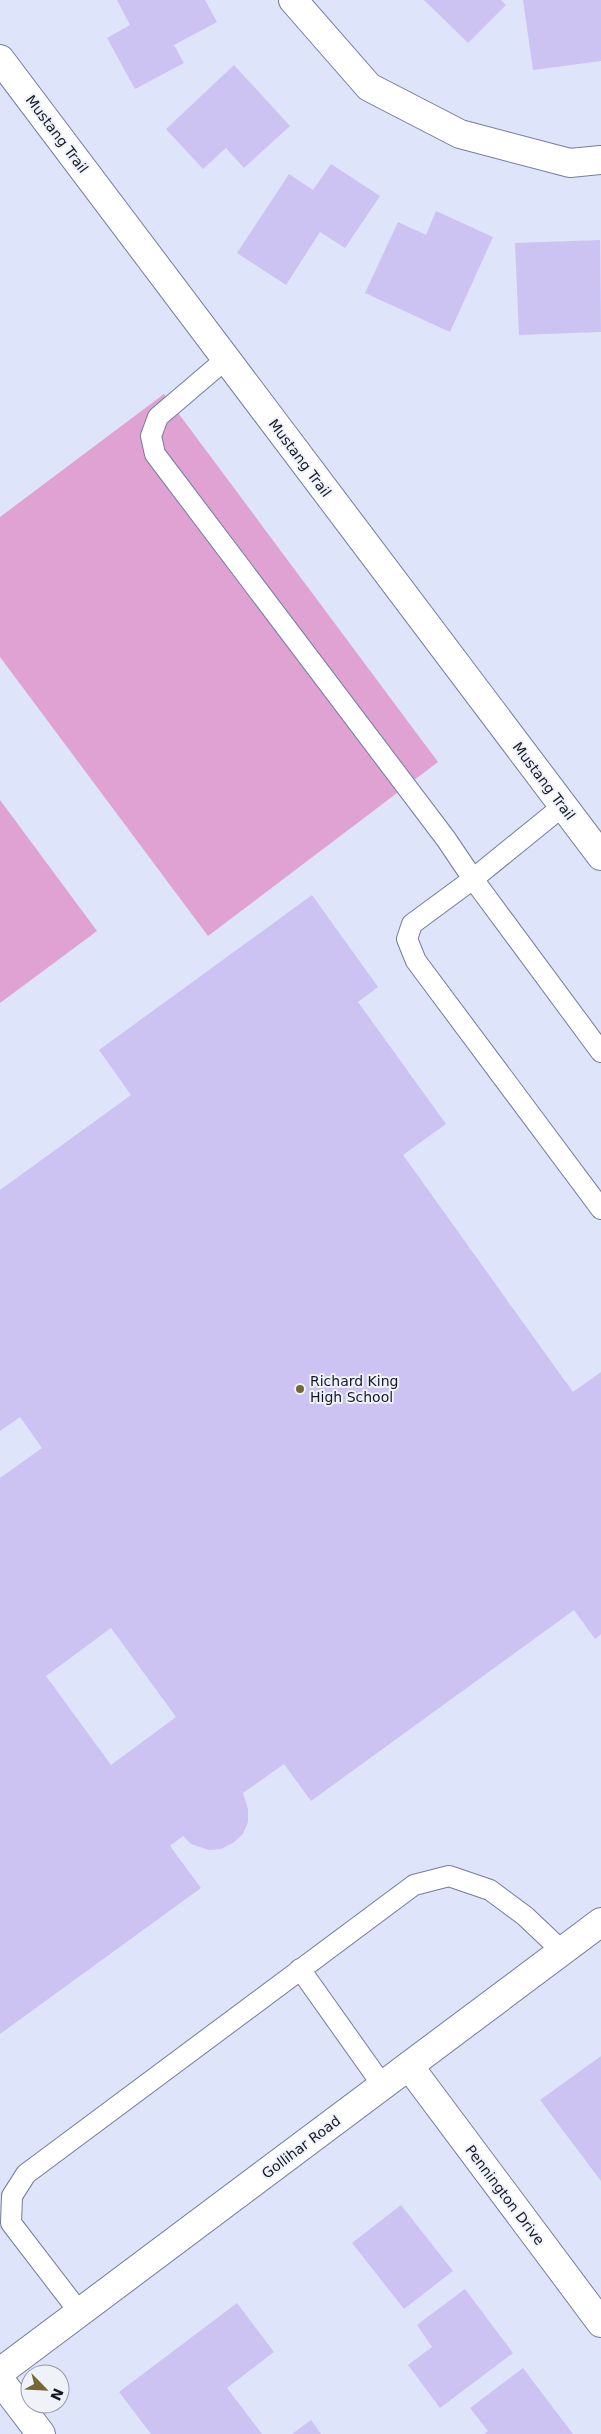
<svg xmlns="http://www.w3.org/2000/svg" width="601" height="2434" viewBox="0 0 601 2434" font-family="'DejaVu Sans',sans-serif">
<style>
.green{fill:#e0a1d3}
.building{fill:#ccc3f3;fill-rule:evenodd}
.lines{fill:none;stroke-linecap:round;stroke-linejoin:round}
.lane-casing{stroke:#747c9d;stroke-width:22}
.street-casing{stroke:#747c9d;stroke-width:30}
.secondary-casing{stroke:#747c9d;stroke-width:30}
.lane{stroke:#fff;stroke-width:20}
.street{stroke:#fff;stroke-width:28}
.secondary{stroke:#fff;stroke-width:28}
.poi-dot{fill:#766835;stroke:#f0f2fa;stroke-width:2}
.labels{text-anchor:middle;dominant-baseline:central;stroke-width:4;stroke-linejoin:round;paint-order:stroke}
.street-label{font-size:14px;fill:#151825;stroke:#f0f2fa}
.poi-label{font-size:14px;fill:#151825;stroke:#f0f2fa;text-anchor:start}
</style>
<rect width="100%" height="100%" fill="#dee4fa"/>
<path class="green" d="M164,394L438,762L208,936L0,657V517Z
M0,800L97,931L0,1003Z"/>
<path class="building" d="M117,0H205L217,22L174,45L184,63L135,89L107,38L130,25Z
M424,0H501L506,5L468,43Z
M523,0H601V61L533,70Z
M234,65L290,126L244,168L226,148L203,169L166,129Z
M331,164L380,196L345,248L320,232L286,285L237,253L289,174L313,190Z
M436,211L493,237L450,332L365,293L398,222L426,235Z
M600,240L601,332L519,335L515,243Z
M312,895L378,987L358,1002L446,1124L403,1155L573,1392L601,1372V1634L595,1639L574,1610L311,1801L284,1764L243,1793L248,1809V1822L243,1834L233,1843L221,1849L209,1850L191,1844L183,1836L170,1846L201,1888L0,2034V1478L42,1448L20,1417L0,1431V1190L131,1095L99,1050ZM111,1628L176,1717L111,1765L46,1676Z
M601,2056V2181L540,2100Z
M401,2205L453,2271L404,2309L352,2243Z
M465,2289L513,2353L440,2408L408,2365L432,2347L417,2325Z
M237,2303L274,2352L227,2388L262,2434H151L119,2392Z
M523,2368L573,2434H484L488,2431L470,2408Z
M311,2420L321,2434H292Z"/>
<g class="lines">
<defs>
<path id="lane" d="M226,359L158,417L151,436L155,454L446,839L473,879L563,806
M601,1052L473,879L412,924L407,939L416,961L601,1209
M300,1969L383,2086
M80,2313L11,2223L12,2196L26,2174L414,1885L449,1876L490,1890L525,1916L562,1951"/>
<path id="street" d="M293,0L369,87L460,134L570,163L601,160
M0,59L601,856
M409,2066L601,2323
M0,2380L41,2434"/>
<path id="secondary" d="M0,2372L601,1922"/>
</defs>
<use href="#lane" class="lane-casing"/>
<use href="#street" class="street-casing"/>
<use href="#secondary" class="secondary-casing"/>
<use href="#lane" class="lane"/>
<use href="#street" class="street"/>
<use href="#secondary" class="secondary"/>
</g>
<circle class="poi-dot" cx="300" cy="1389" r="5"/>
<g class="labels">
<g class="street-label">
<text transform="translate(57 134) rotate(53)">Mustang Trail</text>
<text transform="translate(300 458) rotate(53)">Mustang Trail</text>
<text transform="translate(544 781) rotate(53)">Mustang Trail</text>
<text transform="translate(301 2147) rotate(-37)">Gollihar Road</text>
<text transform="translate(505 2195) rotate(53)">Pennington Drive</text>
</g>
<g class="poi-label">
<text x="310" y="1381">Richard King<tspan x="310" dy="16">High School</tspan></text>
</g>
</g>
<g transform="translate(45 2389) rotate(114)"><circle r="24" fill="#f0f2fa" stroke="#989ba5"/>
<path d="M0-4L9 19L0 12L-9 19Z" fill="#766835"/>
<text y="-8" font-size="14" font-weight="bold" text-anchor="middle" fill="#151825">N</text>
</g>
</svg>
